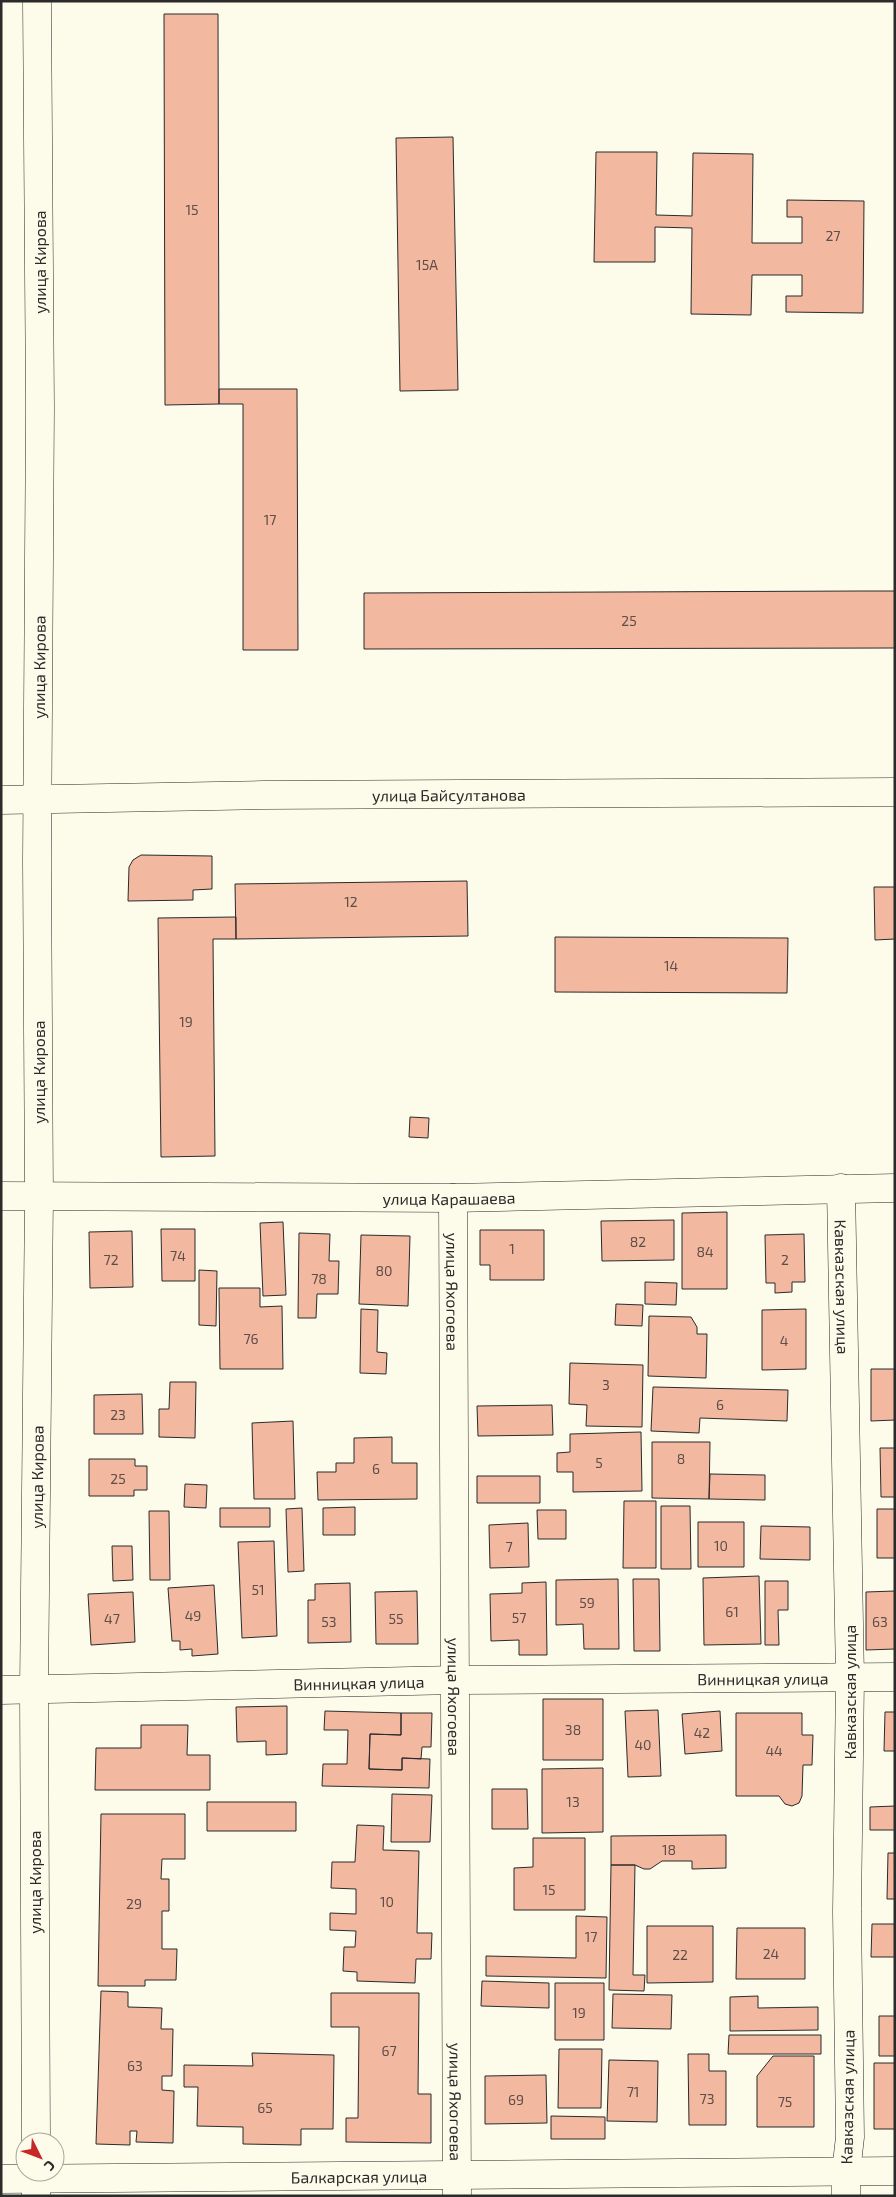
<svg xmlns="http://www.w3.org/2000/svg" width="896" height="2197" viewBox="0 0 896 2197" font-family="'Exo 2',sans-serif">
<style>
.building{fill:#f2b8a0;stroke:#2b2b2b}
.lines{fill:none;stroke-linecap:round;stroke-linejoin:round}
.minor-casing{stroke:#2b2b2b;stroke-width:29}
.major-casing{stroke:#2b2b2b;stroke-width:29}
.minor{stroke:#fdfbea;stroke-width:28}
.major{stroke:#fdfbea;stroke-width:28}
.labels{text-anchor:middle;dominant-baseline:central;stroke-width:4;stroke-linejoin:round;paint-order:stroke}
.number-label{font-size:14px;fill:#5d4e48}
.street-label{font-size:16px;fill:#2b2b2b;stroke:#fdfbea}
</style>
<rect width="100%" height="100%" fill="#fdfbea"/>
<path class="building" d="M164,14H218L219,404L165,405Z
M453,137L458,390L400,391L396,138Z
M596,152H657L656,215L692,216L693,153L753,154L752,243H802V217H787V200L864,201L863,313L786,312V296H802V275H752L751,315L691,314L692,228L655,227V262H594Z
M219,389H297L298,650H243V404H219Z
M863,591H895V648L364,649V593Z
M141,855L212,856V889L193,890V900L128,901L129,867L133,860Z
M467,881L468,936L236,939L235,884Z
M874,887H895V939L875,940Z
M236,917V939H213L215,1156L161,1157L158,918Z
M555,937L788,938L787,993L555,992Z
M410,1117L429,1118L428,1138L409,1137Z
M727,1212V1289H682V1213Z
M674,1220V1260L602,1261L601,1221Z
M283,1222L286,1295L263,1296L260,1223Z
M161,1229H195V1281H162Z
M480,1230H544V1280H490V1265H480Z
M132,1231L133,1287L90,1288L89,1232Z
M299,1233L330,1234L329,1261H339L338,1294H317L316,1318H298Z
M804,1234L805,1282H792V1292L775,1293V1283H766L765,1235Z
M361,1235L410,1236L408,1306L359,1304Z
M199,1270L217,1271L216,1326L199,1325Z
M645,1282L677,1283L676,1305L645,1304Z
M219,1288H260V1307L282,1306L283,1369H220Z
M616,1304L643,1305L642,1326L615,1325Z
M361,1309L378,1310L377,1352L387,1353L386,1374L360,1373Z
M806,1309V1369L762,1370V1310Z
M649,1316L691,1317L697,1327V1334H707L706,1378L648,1376Z
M570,1363L643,1365L642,1427L586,1426L587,1405L569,1404Z
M871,1369H895V1420L871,1421Z
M170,1382H196L195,1438L159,1437V1409H169Z
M653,1387L788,1390L787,1421L700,1418L699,1433L651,1431Z
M142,1394L143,1434H94V1395Z
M552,1405L553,1435L478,1436L477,1406Z
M293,1421L295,1499H254L252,1423Z
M641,1432L642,1491L573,1492V1472H557V1453L570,1452V1434Z
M392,1437V1463H417V1499L318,1500L317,1472H336V1463H354V1438Z
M652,1442H710L709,1499L652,1498Z
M880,1448H895V1497H881Z
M89,1459H135V1466H147V1490H134V1496H89Z
M710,1474L765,1475V1500L709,1499Z
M477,1476H540V1503H477Z
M185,1484L207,1485L206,1508L184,1507Z
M624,1501H656V1568H623Z
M661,1506H690L691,1569H661Z
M355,1507V1535H323V1508Z
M220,1508H270V1527H220Z
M302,1508L304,1571L288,1572L286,1509Z
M877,1509H895V1558H877Z
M537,1510H566V1539H538Z
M149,1511H169L170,1580H150Z
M698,1522H744V1567H698Z
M528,1523L529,1567L490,1568L489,1525Z
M761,1526L810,1527V1560L760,1559Z
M274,1541L277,1636L242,1638L238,1542Z
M112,1546H132L133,1580L113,1581Z
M759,1576L761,1644L704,1645L703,1578Z
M618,1579L619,1649H584L583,1624L556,1625V1580Z
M633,1579H659L660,1651H634Z
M765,1581H788V1610H778L779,1645H765Z
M546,1582L547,1655H519V1640L491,1641L490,1594L522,1593V1583Z
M350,1583L351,1642L308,1643V1600H315V1584Z
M214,1585L218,1654L192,1656V1649L180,1650V1641H172L168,1588Z
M417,1591L418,1644H376L375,1592Z
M895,1591V1649L866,1650V1592Z
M133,1592L135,1642L91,1645L88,1594Z
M543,1699H603V1760H543Z
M287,1706V1754L266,1755V1741L237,1742L236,1707Z
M658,1710L661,1776L628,1777L625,1711Z
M325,1711L401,1713V1735L370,1734L369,1769L402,1770V1758L430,1759L429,1788L322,1786L323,1764H347L348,1730H324Z
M720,1711L722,1751L685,1754L682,1714Z
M885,1712H895V1751H884Z
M401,1713H432L431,1747H422L421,1759L402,1758V1770L369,1769L370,1734L401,1735Z
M736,1713H802V1735H813L812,1765H803L802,1796L799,1803L792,1806L785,1804L779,1796H736Z
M141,1725H188L187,1755H210V1790H95L96,1748H141Z
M603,1768V1832L542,1833V1769Z
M492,1789H527L528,1829H492Z
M392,1794L432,1795L430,1842H391Z
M207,1802H296V1831H207Z
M895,1806V1830H870V1807Z
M101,1814H185V1859H162L161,1879H169V1911H162V1949H177L176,1980H145V1986H98Z
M357,1825L384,1826L383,1850L419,1851L417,1933H432L431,1959H416L415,1983L357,1981V1972L343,1971L344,1947H355L356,1931L330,1930V1913L356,1914V1889L331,1888L332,1862H355Z
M726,1835V1868L692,1869V1861H662L650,1869H644L635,1865H611V1836Z
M533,1838H585V1910H514V1868L533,1867Z
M888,1853H895V1899H887Z
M611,1865H635L633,1975H645L644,1991L609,1990Z
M576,1916L607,1917L606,1978L486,1976V1956L576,1958Z
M872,1924H895V1957H871Z
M647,1926H713V1982L647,1983Z
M737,1928H805V1979H736Z
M482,1981L549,1983V2008L481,2006Z
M555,1983H604V2040H555Z
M101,1991L128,1992V2007L162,2008L161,2029H173L172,2076H162V2090L174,2091L173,2143L136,2142L137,2131H130V2145L96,2144Z
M331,1993H419L418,2094H431V2143L346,2142V2118H358L359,2027H331Z
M613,1994L672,1995L671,2029L612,2028Z
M758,1996V2008L818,2007V2030L730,2031V1997Z
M879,2016H895V2056H879Z
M729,2035H821V2054H728Z
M559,2049H602L601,2108H558Z
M252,2053L334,2055L333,2129H301V2145L243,2144V2127L197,2126L198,2087H184V2065L253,2066Z
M688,2054H709V2071H726V2125H689Z
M773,2056H814V2127H757V2076Z
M609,2060L658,2061L657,2122L607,2121Z
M874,2063H895V2129H874Z
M546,2075L547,2123L485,2124V2076Z
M551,2116L605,2117V2139H551Z"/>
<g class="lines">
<defs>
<g id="minor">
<path id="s1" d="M1,800L263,795L895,792"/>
<path id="s2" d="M841,1188L850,1678L847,1912L850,2137L846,2172V2196"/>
<path id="s3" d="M1,1196L453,1198L895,1188"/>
<path id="s4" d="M453,1198L457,2196"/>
<path id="s5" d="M1,1690L456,1680L895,1677"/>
<path id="s6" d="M1,2179L895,2171"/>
</g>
<g id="major">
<path id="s7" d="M36,2142L34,1690L39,1196L37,861L40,407L37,1"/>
<path d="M36,2172V2196"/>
</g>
</defs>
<use href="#minor" class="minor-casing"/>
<use href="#major" class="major-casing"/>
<use href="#minor" class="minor"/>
<use href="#major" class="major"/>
</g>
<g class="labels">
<g class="number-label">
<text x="192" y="209">15</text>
<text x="833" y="235">27</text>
<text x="427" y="264">15А</text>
<text x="270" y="519">17</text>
<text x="629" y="620">25</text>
<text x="351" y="901">12</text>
<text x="671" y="965">14</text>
<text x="186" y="1021">19</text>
<text x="638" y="1241">82</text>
<text x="512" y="1248">1</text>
<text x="705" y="1251">84</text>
<text x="178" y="1255">74</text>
<text x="111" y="1259">72</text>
<text x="785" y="1259">2</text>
<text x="384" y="1270">80</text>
<text x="319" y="1278">78</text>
<text x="251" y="1338">76</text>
<text x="784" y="1340">4</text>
<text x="606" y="1384">3</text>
<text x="720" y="1404">6</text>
<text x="118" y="1414">23</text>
<text x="681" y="1458">8</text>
<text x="599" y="1462">5</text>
<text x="376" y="1468">6</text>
<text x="118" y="1478">25</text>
<text x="721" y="1545">10</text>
<text x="509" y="1546">7</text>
<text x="258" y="1589">51</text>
<text x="587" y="1602">59</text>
<text x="732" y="1611">61</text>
<text x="193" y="1615">49</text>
<text x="519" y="1617">57</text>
<text x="112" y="1618">47</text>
<text x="396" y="1618">55</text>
<text x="329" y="1621">53</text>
<text x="880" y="1621">63</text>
<text x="573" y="1729">38</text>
<text x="702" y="1732">42</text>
<text x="643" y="1744">40</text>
<text x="774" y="1750">44</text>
<text x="573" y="1801">13</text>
<text x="669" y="1849">18</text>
<text x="549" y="1889">15</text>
<text x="387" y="1901">10</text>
<text x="134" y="1903">29</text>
<text x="591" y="1936">17</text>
<text x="771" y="1953">24</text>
<text x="680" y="1954">22</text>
<text x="579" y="2012">19</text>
<text x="389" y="2050">67</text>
<text x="135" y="2065">63</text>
<text x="633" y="2091">71</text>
<text x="707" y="2098">73</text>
<text x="516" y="2099">69</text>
<text x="785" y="2101">75</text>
<text x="265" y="2107">65</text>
</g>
<g class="street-label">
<text transform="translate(39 262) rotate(-90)">улица Кирова</text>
<text stroke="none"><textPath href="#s7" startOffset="1475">улица Кирова</textPath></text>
<text stroke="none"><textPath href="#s1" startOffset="448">улица Байсултанова</textPath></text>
<text transform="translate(38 1072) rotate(-90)">улица Кирова</text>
<text stroke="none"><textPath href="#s3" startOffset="448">улица Карашаева</textPath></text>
<text stroke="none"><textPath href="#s2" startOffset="99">Кавказская улица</textPath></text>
<text stroke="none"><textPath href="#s4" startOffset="94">улица Яхогоева</textPath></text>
<text stroke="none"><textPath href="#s7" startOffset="665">улица Кирова</textPath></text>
<text stroke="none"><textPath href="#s5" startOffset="762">Винницкая улица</textPath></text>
<text stroke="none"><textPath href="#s5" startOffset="358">Винницкая улица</textPath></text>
<text transform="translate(849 1692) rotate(-90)">Кавказская улица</text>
<text stroke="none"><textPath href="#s4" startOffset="499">улица Яхогоева</textPath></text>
<text transform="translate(34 1882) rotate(-90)">улица Кирова</text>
<text transform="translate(847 2097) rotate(-89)">Кавказская улица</text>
<text stroke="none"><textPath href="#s4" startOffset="904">улица Яхогоева</textPath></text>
<text stroke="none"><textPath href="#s6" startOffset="358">Балкарская улица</textPath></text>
</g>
</g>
<rect width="896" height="2197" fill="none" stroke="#2b2b2b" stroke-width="5"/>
<g transform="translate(40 2157) rotate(132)"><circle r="24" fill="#fdfbea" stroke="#a9a89e"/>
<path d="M0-4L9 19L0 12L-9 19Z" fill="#c62828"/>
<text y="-8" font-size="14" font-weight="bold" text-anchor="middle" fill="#2b2b2b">С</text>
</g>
</svg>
